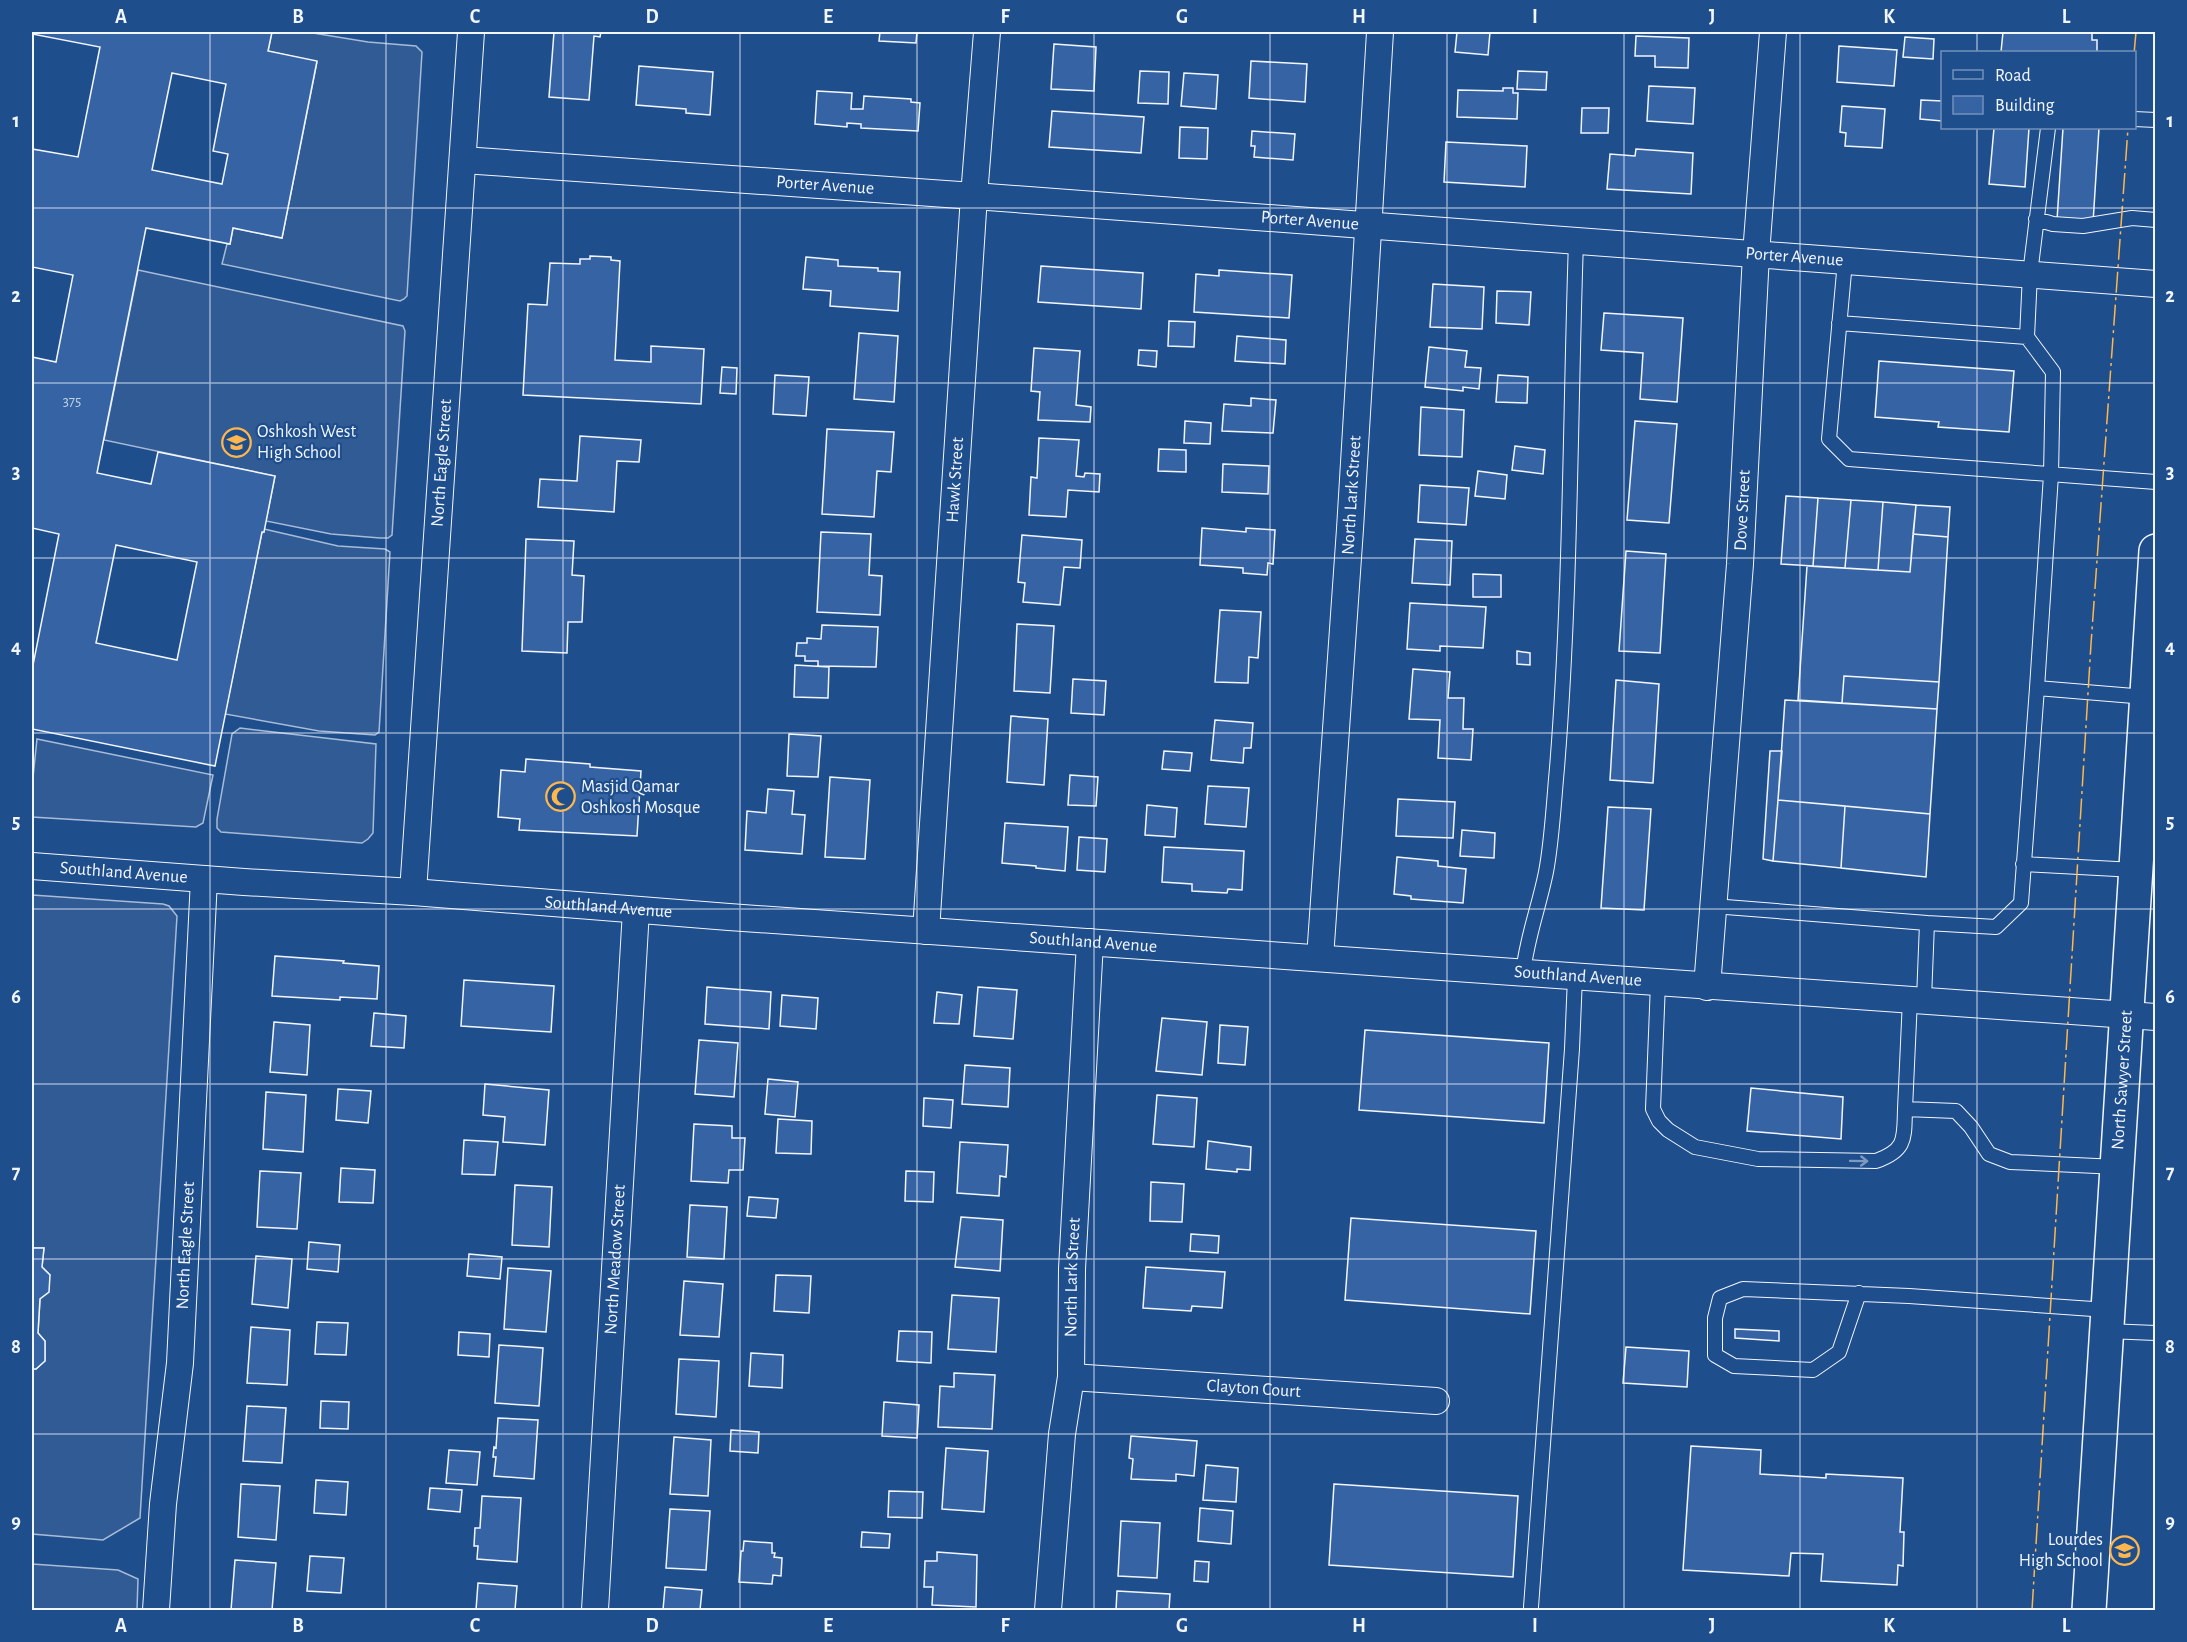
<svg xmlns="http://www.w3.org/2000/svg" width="2187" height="1642" viewBox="0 0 2187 1642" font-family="'Alegreya Sans',sans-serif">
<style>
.built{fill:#305b95;stroke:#a8bbd7;stroke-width:1.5}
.building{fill:#3563a3;stroke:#f2f6ff;stroke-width:1.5;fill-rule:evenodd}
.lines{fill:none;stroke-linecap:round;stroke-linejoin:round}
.lane-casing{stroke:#f2f6ff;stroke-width:16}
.street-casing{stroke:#f2f6ff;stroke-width:28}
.secondary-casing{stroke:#f2f6ff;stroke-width:36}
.lane{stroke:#1f4e8c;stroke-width:14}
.street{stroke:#1f4e8c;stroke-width:26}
.secondary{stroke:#1f4e8c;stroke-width:33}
.power{stroke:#ffb74d;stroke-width:1.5;stroke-dasharray:21 4.5 3 4.5;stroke-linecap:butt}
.oneway{stroke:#7e9ac0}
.grid{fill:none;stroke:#f2f6ff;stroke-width:1.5;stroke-opacity:0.55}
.labels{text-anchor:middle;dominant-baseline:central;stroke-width:4.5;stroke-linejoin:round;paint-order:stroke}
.number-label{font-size:15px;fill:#c3d1e8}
.street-label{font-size:18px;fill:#f2f6ff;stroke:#1f4e8c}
.poi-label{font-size:18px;fill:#f2f6ff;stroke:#1f4e8c;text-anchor:start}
.neatline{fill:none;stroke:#f2f6ff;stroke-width:2}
.grid-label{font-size:20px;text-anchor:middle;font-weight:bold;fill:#f2f6ff}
</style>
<rect width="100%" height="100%" fill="#1f4e8c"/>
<path class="built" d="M272,32H307L368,42L416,46L422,52L407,296L404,299L400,301L222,264L227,244H230L233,228L282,238L317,62L268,51Z
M138,270L403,326L405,331L392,535L388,538H380L331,534L266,521L275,476L104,440Z
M264,529L338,546L385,549L390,552L379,732L375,735L319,731L225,714L262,532H264Z
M240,728L376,744L373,833L368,839L362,843L221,832L217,828V819L232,734Z
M37,739L213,775L203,823L196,827L32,817V787Z
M32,895L163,904L169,906L177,916L140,1518L103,1540L32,1534V1369H36L45,1361V1341L38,1333L40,1299L50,1275L42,1267L44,1248H32Z
M32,1564L118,1570L138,1579L137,1610H32Z"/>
<path class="building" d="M32,32H272L268,51L317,61L282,238L233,228L230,244L146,228L97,473L151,484L158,452L275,476L264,532H262L215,766L32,729V670L59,534L32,528V357L56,362L73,275L32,267V149L78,157L100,47L32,34ZM172,73L226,84L213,151L228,154L222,184L152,170ZM116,545L197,562L177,660L96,643Z
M554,32H601L600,37L594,36L589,100L549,97Z
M880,32H917L916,43L879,41Z
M1457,32H1490L1488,55L1455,52Z
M2003,32H2092V40H2097V52H2001Z
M1636,36L1689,38L1688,68L1655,67V56H1635Z
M1905,37L1934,39L1933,59L1903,57Z
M1054,44L1096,47L1094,91L1051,89Z
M1839,46L1897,50L1894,86L1837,82Z
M1251,61L1307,64L1305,102L1249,98Z
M639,66L713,72L710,115L686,113V109L636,105Z
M1140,71L1169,72L1168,104L1138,103Z
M1518,71L1547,72L1546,90L1517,89Z
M1184,73L1218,75L1216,109L1181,106Z
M1649,86L1695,88L1693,124L1647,121Z
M1503,88H1513V93H1518L1517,119L1457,117L1458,90L1503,91Z
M817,91L852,93L851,109H863L864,96L911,99V102L920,103L918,131L861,128V124L847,123V127L815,124Z
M1921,100L1942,101V121L1920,119Z
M1842,106L1885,109L1882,148L1845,146L1846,133L1840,132Z
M1582,108H1609L1608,133H1581Z
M1052,111L1144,117L1141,153L1049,147Z
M1180,127L1208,128L1207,159L1179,158Z
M1994,128H2029L2025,187L1989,184Z
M2063,128H2099L2093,223L2057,220Z
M1252,131L1295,134L1293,160L1254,157L1255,146H1251Z
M1446,142L1527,146L1525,187L1444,182Z
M1636,149L1693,153L1691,194L1607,189L1610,154L1635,156Z
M590,256L611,257V260L620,261L615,360L651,362V346L704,349L701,404L523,395L528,304L547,305L550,263L580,264V259H590Z
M806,257L838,260V266L878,268V271L900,272L898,311L830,306L831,291L803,289Z
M1041,266L1143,273L1141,309L1038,302Z
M1219,270L1292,275L1289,318L1194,312L1196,274L1219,276Z
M1433,284L1484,287L1482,329L1430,327Z
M1497,291L1531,292L1529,325L1496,323Z
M1604,313L1683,318L1677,402L1640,399L1643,353L1601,350Z
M1169,321L1195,322L1194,347L1168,346Z
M859,333L898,336L894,402L854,399Z
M1237,336L1286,340L1285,364L1235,361Z
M1429,347L1467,351L1465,367L1481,368L1479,389L1463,387V391L1425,387Z
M1034,348L1080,351L1076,405L1091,407L1090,422L1038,420L1040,392L1031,391Z
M1139,350L1157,351L1156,367L1138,365Z
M1879,361L2014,371L2009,432L1938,427L1939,422L1875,417Z
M722,367L737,368L736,394L720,393Z
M775,375L809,377L806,416L773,414Z
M1498,375L1528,377L1527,403L1496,402Z
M1251,398L1276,400L1273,433L1222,431L1224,404L1251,406Z
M1421,407L1464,410L1462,457L1419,455Z
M1185,421L1211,423L1210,444L1184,443Z
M1635,421L1677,424L1669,523L1627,520Z
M827,429L894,432L891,472L877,471L874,517L822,514Z
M580,436L641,440L639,462L617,461L614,512L538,507L540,479L577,481Z
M1039,438L1079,440L1076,476L1084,477L1085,473L1100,474L1099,492L1068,490L1066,517L1029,515L1031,477L1037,478Z
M1515,446L1545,450L1543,474L1512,470Z
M1159,449L1186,450V472L1158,471Z
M1223,464L1269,466L1268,494L1222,492Z
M1478,471L1507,475L1505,499L1475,496Z
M1420,485L1469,488L1466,525L1418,522Z
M1786,496L1818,498L1813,566L1781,564Z
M1818,498L1851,500L1845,568L1813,566Z
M1851,500L1883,502L1878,570L1845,568Z
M1883,502L1916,505L1910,572L1878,570Z
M1916,505L1950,507L1948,537L1913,534Z
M1202,528L1246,532V528L1275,530L1273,564L1268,563L1267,575L1243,573V568L1200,565Z
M821,532L871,534L869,575L882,576L880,615L817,612Z
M1913,534L1948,537L1939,682L1844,676L1842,703L1798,700L1807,566L1910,572Z
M1022,535L1082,540L1080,568L1064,567L1060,605L1023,602L1025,583L1018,582Z
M526,539L574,541L572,575L584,576L582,622H568L567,653L522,651Z
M1415,539L1452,541L1450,585L1412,583Z
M1626,551L1666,554L1660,653L1619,651Z
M1473,574L1501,575V597H1473Z
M1410,603L1486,607L1483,648L1440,646V651L1407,649Z
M1220,610L1261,612L1258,658L1249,657L1248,683L1215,682Z
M1017,624L1054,626L1050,693L1014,691Z
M822,625L878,627L876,667L818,666V661H805V656H796L797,643H807V638L821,639Z
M1517,651L1530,653V665L1517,664Z
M795,665L829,667L828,698L794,697Z
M1413,669L1450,672L1448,698H1464L1463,729H1473L1471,760L1438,758L1440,720L1409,719Z
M1844,676L1939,682L1937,709L1842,703Z
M1073,679L1106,681L1104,715L1071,713Z
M1616,680L1659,684L1653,783L1610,780Z
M1785,700L1937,709L1930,814L1778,800Z
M1011,716L1048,719L1044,785L1007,782Z
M1215,720L1253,723L1251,748H1244L1243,763L1211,760Z
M789,734L821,736L818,777L787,776Z
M1164,751L1192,753L1190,771L1162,769Z
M1770,751H1782L1773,861L1763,859Z
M526,759L590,764V767L641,771L637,836L519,830L520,819L498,817L501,770L525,772Z
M1070,775L1098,777L1096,806L1068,805Z
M830,777L870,780L865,859L825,857Z
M1208,786L1249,788L1246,827L1205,824Z
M768,789L794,791L792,814L805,815L802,854L745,850L747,811L766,813Z
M1398,799L1455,802L1453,838L1396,836Z
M1778,800L1845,806L1841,868L1773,861Z
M1147,805L1177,808L1175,837L1145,835Z
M1845,806L1930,814L1926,877L1841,868Z
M1608,807L1651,809L1644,910L1601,908Z
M1005,823L1068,827L1065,871L1036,868V866L1002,863Z
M1462,830L1495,833L1494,858L1460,856Z
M1079,837L1107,839L1105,872L1077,870Z
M1164,847L1244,851L1242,890L1228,889L1227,893L1192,891V884L1162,882Z
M1397,857L1438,861V866L1466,869L1463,903L1411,899V896L1394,894Z
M275,956L344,961L343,963L379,966L377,999L340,997V1000L272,996Z
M464,980L554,986L551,1032L461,1026Z
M707,987L771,992L769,1029L705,1024Z
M978,987L1017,990L1013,1039L974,1036Z
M937,992L962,995L959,1024L934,1023Z
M782,995L818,998L816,1029L780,1026Z
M374,1013L406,1016L404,1048L371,1046Z
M1162,1018L1207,1022L1202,1075L1156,1071Z
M274,1022L310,1025L307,1075L270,1072Z
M1220,1025L1248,1027L1245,1065L1218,1063Z
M1365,1030L1549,1043L1544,1123L1359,1110Z
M699,1040L738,1043L734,1097L695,1094Z
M965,1065L1010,1068L1008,1107L962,1104Z
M768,1079L798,1082L795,1117L765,1114Z
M485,1084L549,1090L545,1145L503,1142L505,1117L483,1115Z
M1751,1088L1843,1097L1841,1139L1747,1131Z
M338,1089L371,1091L368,1123L336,1120Z
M266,1092L306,1095L303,1152L263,1149Z
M1157,1095L1197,1098L1194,1147L1153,1144Z
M924,1098L953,1100L951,1128L923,1126Z
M778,1119L812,1121L811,1154L776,1153Z
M694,1124L732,1126V1138H745L743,1170H729L728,1183L691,1181Z
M464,1140L498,1142L495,1175L462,1174Z
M1208,1141L1251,1147L1250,1170L1237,1169V1172L1206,1169Z
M960,1142L1008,1145L1006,1177L1000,1176L999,1196L957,1193Z
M341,1168L375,1170L373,1203L339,1202Z
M260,1171L301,1173L297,1229L257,1227Z
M906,1171L934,1172L933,1202L905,1201Z
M1151,1182L1184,1184L1182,1222L1150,1221Z
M515,1185L552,1187L549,1247L512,1245Z
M749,1197L778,1199L776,1218L747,1216Z
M690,1205L727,1207L724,1259L687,1257Z
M961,1217L1003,1220L1000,1271L955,1267Z
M1351,1218L1536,1231L1530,1314L1345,1300Z
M1191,1234L1219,1236L1218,1253L1190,1251Z
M309,1242L340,1245L338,1272L307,1269Z
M32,1248H44L42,1267L50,1275L49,1292L40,1299L38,1333L45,1341V1361L36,1369H32Z
M469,1254L502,1257L500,1279L467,1276Z
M256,1256L292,1259L288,1308L252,1304Z
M1146,1267L1225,1272L1222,1308L1192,1306L1191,1311L1143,1308Z
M508,1268L551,1271L546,1332L504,1329Z
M776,1275L811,1276L809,1313L774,1311Z
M684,1281L723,1284L719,1337L680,1335Z
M952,1295L999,1298L996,1352L948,1349Z
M317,1322L348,1323L346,1355L315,1354Z
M251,1327L290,1330L287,1385L247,1383Z
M1735,1329L1779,1331V1341L1735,1338Z
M899,1331L932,1332L931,1363L897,1361Z
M459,1332L490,1334L489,1357L458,1355Z
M499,1345L543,1348L539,1406L495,1403Z
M1626,1347L1689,1351L1687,1387L1623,1383Z
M751,1353L783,1355L782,1388L749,1386Z
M679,1359L719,1361L716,1417L676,1414Z
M954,1373L995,1375L992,1429L938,1427L940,1386L954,1387Z
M321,1401L349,1402L348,1429L320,1428Z
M884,1402L919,1405L917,1438L882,1436Z
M247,1406L286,1408L282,1463L243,1461Z
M498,1418L538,1420L534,1479L494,1476L496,1457H493L494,1447L496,1448Z
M731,1430L759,1432L758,1453L730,1451Z
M1131,1436L1197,1441L1194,1476L1176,1474V1481L1131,1479L1133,1459L1129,1458Z
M674,1437L711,1440L708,1496L670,1494Z
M1691,1446L1761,1450L1760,1474L1826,1478V1474L1903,1478L1900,1532H1904L1903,1566L1898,1565L1897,1585L1821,1581L1823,1554L1791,1553L1789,1576L1683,1570Z
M946,1448L988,1451L984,1512L942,1509Z
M449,1450L480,1452L477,1485L446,1483Z
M1206,1465L1238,1468L1236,1502L1203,1500Z
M316,1480L348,1482L346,1515L314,1513Z
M241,1484L280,1486L276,1540L238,1537Z
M1334,1484L1518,1496L1513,1577L1329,1565Z
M430,1488L462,1490L460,1512L428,1509Z
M889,1491L923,1492L922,1518L888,1517Z
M482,1496L521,1498L517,1562L477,1559L478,1546H474L475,1528H480Z
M1200,1508L1233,1511L1231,1544L1198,1541Z
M670,1509L710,1511L706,1570L666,1568Z
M1121,1521L1160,1523L1157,1578L1118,1576Z
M862,1532L890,1534L889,1548L861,1547Z
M744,1541L772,1543V1553H775L774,1557L782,1558L781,1576L773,1575L772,1584L739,1582L741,1551H743Z
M937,1552L977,1555L976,1607L932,1605L933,1587H924L925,1561H937Z
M310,1556L344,1558L341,1593L307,1591Z
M235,1560L276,1563L272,1610H231Z
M1195,1561L1209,1562L1208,1582L1194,1581Z
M478,1583L517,1586L515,1610H476Z
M665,1587L702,1590L700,1610H663Z
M1117,1591L1170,1594L1169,1610H1116Z"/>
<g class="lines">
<defs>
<path id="lane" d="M2134,119L2156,120
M2036,219L2053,224L2083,226L2132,218L2156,220
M1845,261L1829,439L1849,459L2156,482
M1839,323L2027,337
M2037,688L2051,475L2053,372L2027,337L2030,274L2048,128
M2023,864L2135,870
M1713,906L1927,923L1924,999
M1927,923L1996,927L2021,903L2037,688L2146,697
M1523,973C1527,937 1539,907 1546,872C1552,841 1554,799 1557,768C1571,593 1570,417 1576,241
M1658,983L1653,1109L1659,1121L1668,1130L1695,1147L1758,1159L1876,1161C1907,1150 1904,1138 1905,1109
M1910,999L1905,1109L1956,1111L1971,1127L1989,1154L2010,1162L2118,1167
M1859,1293L1839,1352L1813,1370L1734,1366L1715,1355V1318L1720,1298L1743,1289L1909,1296L2107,1310
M2106,1331L2156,1333
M1531,1607L1572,1049L1575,977"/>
<g id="street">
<path id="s1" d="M463,160L974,196L2156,284"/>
<path id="s2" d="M32,866L244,882L413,892L729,917L2156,1017"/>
<path id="s3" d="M413,892L471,32"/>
<path id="s4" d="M926,931L974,196L987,32"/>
<path id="s5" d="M1320,958L1350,529L1380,32"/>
<path id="s6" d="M1707,987L1740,564L1756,254L1773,32"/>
<path id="s7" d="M1071,1377L1436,1401"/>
<path id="s8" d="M156,1610L163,1504L180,1363L204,879"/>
<path id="s9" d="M595,1610L636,910"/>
<path id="s10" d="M1048,1610L1062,1434L1071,1377L1072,1269L1090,942"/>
</g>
<g id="secondary">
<path id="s11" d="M2089,1610L2156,551"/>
</g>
</defs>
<use href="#lane" class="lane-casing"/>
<use href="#street" class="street-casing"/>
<use href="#secondary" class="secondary-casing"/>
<use href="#lane" class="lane"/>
<use href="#street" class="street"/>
<use href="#secondary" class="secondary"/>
<path class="power" d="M2134,54L2136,32
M2032,1610L2091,644L2128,128"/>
</g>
<defs><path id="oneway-shaft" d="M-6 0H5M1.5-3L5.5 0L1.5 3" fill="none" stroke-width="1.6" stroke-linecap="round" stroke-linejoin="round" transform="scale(1.5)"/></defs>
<use class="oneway" href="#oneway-shaft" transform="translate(1859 1161) rotate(1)"/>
<path class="grid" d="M210,32V1610M386,32V1610M563,32V1610M740,32V1610M917,32V1610M1094,32V1610M1270,32V1610M1447,32V1610M1624,32V1610M1800,32V1610M1977,32V52M1977,128V1610M32,208H2156M32,383H2156M32,558H2156M32,733H2156M32,909H2156M32,1084H2156M32,1259H2156M32,1434H2156"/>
<defs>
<symbol id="school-ring" viewBox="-11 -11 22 22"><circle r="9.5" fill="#1f4e8c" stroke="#ffb74d" stroke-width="1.5"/><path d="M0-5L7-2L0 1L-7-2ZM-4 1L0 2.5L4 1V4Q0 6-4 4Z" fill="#ffb74d"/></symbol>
<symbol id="mosque-ring" viewBox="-11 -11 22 22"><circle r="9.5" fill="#1f4e8c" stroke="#ffb74d" stroke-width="1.5"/><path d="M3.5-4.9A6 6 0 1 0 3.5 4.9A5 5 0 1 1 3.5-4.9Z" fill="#ffb74d"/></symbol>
</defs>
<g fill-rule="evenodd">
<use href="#school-ring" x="220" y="426" width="33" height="33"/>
<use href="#mosque-ring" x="544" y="780" width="33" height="33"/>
<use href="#school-ring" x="2108" y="1534" width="33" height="33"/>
</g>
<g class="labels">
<g class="number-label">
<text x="72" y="401">375</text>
</g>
<g class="street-label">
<text stroke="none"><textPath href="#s1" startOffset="363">Porter Avenue</textPath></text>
<text stroke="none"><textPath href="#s1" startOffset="849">Porter Avenue</textPath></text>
<text stroke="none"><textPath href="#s1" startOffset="1335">Porter Avenue</textPath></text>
<text stroke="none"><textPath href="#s3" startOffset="430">North Eagle Street</textPath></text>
<text stroke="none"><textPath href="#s4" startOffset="452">Hawk Street</textPath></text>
<text stroke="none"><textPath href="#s5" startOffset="464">North Lark Street</textPath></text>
<text stroke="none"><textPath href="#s6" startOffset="478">Dove Street</textPath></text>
<text stroke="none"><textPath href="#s2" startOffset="92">Southland Avenue</textPath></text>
<text stroke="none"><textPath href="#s2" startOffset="578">Southland Avenue</textPath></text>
<text stroke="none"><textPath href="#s2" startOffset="1064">Southland Avenue</textPath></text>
<text stroke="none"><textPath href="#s2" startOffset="1550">Southland Avenue</textPath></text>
<text stroke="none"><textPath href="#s11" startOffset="531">North Sawyer Street</textPath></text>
<text stroke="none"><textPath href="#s8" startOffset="366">North Eagle Street</textPath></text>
<text stroke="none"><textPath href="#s9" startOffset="351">North Meadow Street</textPath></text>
<text stroke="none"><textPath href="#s10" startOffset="334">North Lark Street</textPath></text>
<text stroke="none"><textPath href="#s7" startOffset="183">Clayton Court</textPath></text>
</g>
<g class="poi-label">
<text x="257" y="432">Oshkosh West<tspan x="257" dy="21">High School</tspan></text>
<text x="581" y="787">Masjid Qamar<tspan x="581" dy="21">Oshkosh Mosque</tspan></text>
<text x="2103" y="1540" text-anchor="end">Lourdes<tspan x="2103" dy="21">High School</tspan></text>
</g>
</g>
<rect width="2187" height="1642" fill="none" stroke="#1f4e8c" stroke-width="66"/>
<rect x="1941" y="51" width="195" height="78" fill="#1f4e8c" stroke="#7391ba" stroke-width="1.5"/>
<rect x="1953" y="70" width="30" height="9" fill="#1f4e8c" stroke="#7391ba" stroke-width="1.5"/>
<text x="1995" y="81" font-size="18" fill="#f2f6ff">Road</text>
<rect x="1953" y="96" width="30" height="18" fill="#3563a3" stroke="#7391ba" stroke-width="1.5"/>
<text x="1995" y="111" font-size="18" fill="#f2f6ff">Building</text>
<rect x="33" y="33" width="2121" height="1576" class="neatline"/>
<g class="grid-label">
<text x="121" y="23">A</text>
<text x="298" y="23">B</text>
<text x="475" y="23">C</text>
<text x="652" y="23">D</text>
<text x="828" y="23">E</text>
<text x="1005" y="23">F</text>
<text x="1182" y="23">G</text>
<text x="1359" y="23">H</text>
<text x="1535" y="23">I</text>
<text x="1712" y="23">J</text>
<text x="1889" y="23">K</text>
<text x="2066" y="23">L</text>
<text x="16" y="127">1</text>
<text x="2170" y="127">1</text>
<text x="16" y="302">2</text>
<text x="2170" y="302">2</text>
<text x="16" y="478">3</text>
<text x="2170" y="478">3</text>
<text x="16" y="653">4</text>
<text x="2170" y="653">4</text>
<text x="16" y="828">5</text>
<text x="2170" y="828">5</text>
<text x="16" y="1003">6</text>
<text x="2170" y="1003">6</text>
<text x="16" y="1178">7</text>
<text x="2170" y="1178">7</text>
<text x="16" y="1353">8</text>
<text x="2170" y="1353">8</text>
<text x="16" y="1528">9</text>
<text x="2170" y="1528">9</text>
<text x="121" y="1632">A</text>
<text x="298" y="1632">B</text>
<text x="475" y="1632">C</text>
<text x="652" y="1632">D</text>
<text x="828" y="1632">E</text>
<text x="1005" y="1632">F</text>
<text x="1182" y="1632">G</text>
<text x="1359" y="1632">H</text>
<text x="1535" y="1632">I</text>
<text x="1712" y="1632">J</text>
<text x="1889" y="1632">K</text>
<text x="2066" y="1632">L</text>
</g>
</svg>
